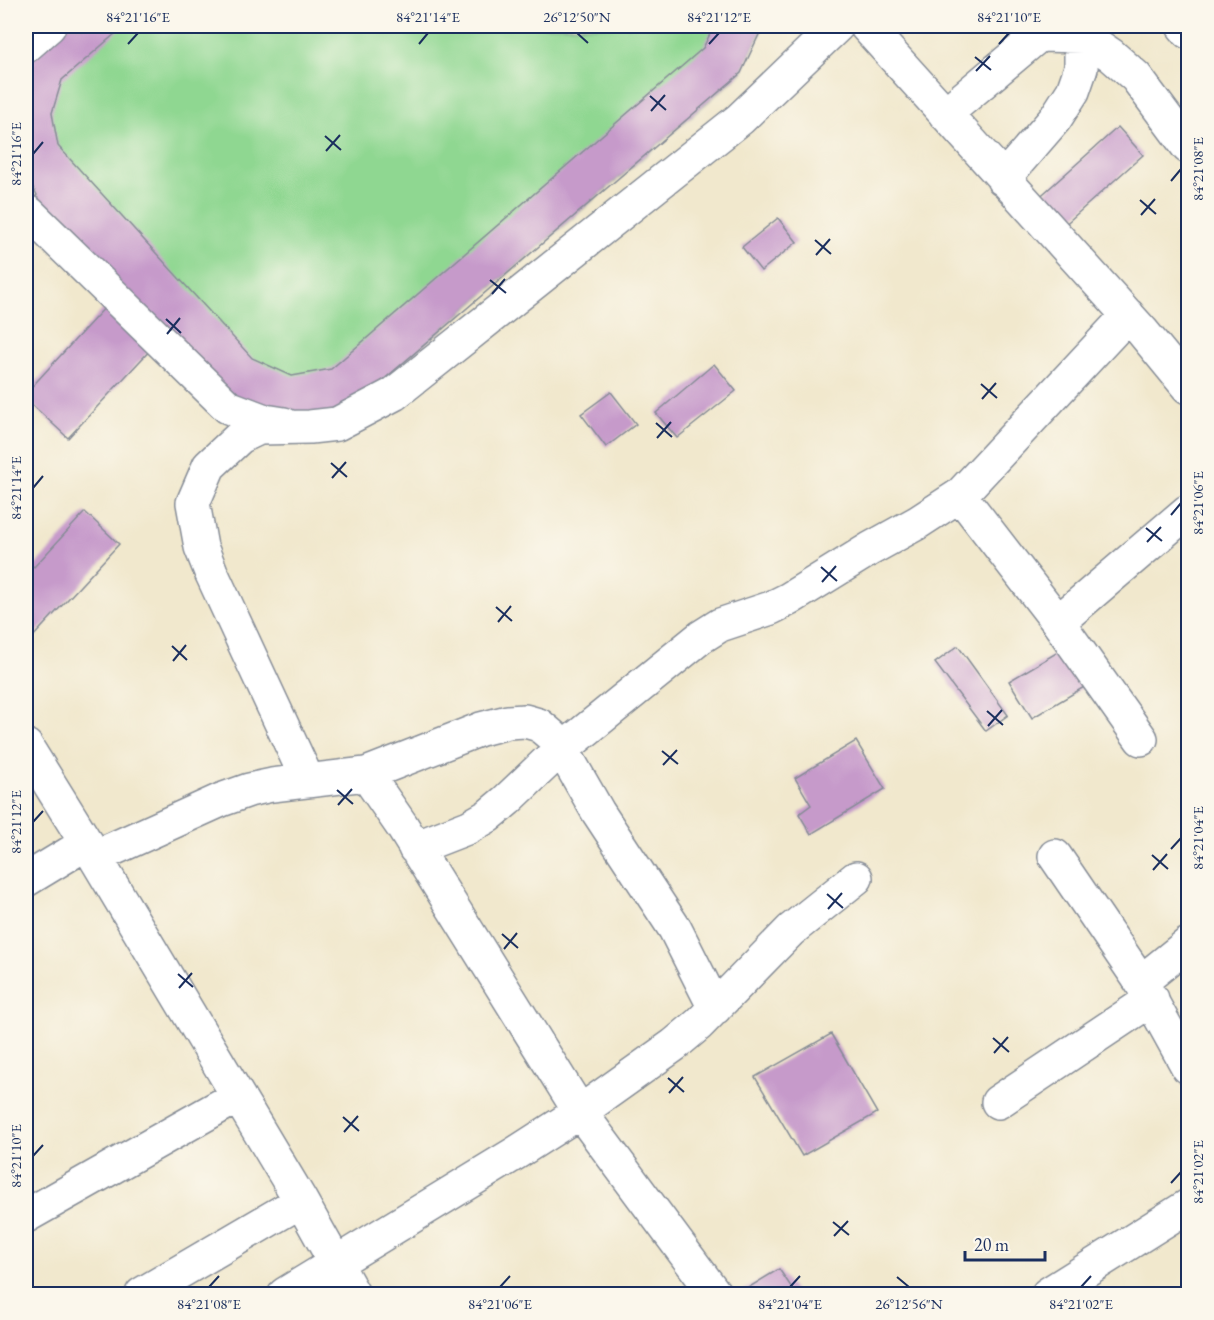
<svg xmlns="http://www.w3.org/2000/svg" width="1214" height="1320" viewBox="0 0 1214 1320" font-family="'EB Garamond',serif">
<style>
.green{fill:#8fd791;stroke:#558378;stroke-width:1.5}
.building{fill:#c69aca}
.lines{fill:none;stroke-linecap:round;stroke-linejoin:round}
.minor-casing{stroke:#868c96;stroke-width:36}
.minor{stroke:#fff;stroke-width:33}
.ticks{fill:none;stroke:#1b2f5e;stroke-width:2}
.neatline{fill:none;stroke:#1b2f5e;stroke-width:2}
.ticks-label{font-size:15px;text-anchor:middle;fill:#1b2f5e}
</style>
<rect width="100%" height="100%" fill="#fbf7ec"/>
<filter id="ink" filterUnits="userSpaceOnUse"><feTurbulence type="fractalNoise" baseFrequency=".0167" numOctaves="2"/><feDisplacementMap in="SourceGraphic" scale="12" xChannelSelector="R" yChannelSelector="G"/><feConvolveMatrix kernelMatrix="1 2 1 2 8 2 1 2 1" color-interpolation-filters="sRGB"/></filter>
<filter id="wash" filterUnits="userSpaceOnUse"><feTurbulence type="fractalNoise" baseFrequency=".008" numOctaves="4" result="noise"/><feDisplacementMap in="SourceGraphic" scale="24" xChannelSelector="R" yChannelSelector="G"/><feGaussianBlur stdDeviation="1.35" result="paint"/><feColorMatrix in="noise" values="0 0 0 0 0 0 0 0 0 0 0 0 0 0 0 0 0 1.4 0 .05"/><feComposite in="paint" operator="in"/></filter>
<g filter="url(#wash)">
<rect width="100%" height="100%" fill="#f1e8cd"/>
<path class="green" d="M61,26H763L741,73L347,411L283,419L31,201L37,195L26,175V57Z"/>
<g id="blocks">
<path class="building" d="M61,26H124L62,80L52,113L58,146L252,358L292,376L331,369L703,48L714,26H763L741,73L347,411L283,419L231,401L31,201L37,195L26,175V57Z
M1118,127L1143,155L1060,229L1035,201Z
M778,218L797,242L761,271L742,247Z
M108,304L154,346L68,438L26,399V393Z
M714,364L736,391L677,438L656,413Z
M611,392L636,424L606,447L581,414Z
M85,512L119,544L29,641L26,637V560L34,567Z
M958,646L1008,715L986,731L935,663Z
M1068,646L1091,683L1032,718L1009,681Z
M856,741L885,789L811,834L799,814L811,805L795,778Z
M831,1034L877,1113L802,1156L755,1077Z
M779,1269L796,1294H738Z"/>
</g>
</g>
<g filter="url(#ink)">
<use href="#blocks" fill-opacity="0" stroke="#868c96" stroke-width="1.5"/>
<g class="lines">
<defs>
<path id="minor" d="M866,26L1142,331L1188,387
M1183,26L1188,32
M26,46L49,26
M945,114L1039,35L1083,36L1111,55L1136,77L1188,147
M1003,179L1055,119L1073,91L1081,68V44L1085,26
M29,213L228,407L265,421L284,424
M960,495L1058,622L1141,739
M1058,622L1188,511
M26,746L95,857L301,1201L353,1294
M366,774L402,826L580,1112L715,1294
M308,781L211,572L201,547L193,503L209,466L240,437L259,428L310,427L337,424L394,394L740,119L837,26
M415,848L469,827L488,816L507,800L549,760L701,637L720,625L771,608L789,599L870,549L917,523L960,495L1128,315
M1055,856L1141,982L1188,1067
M95,857L221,800L249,790L272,785L366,774L481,729L508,722L525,721L539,725L552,736L562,749L598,812L675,929L715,1008
M26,880L87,843
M1141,982L1188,944
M998,1102L1152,999
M26,1216L238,1096
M142,1294L301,1201
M285,1294L516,1153L580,1112L674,1045L699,1024L791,930L856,878
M1048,1294L1188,1206"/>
</defs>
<use href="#minor" class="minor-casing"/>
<use href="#minor" class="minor"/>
</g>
</g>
<path class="ticks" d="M577,33L588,43M128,44L138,33M419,44L428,33M709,44L719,33M999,44L1009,33M975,57L991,70M976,71L990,56M650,96L666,110M651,111L665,95M325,136L341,150M326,151L340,135M33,154L43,142M1171,181L1181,169M1140,200L1156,214M1141,215L1155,199M815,240L831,254M816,255L830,239M490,280L506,293M492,294L505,279M166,319L181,333M167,334L180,318M981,384L997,398M982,399L996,383M656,423L672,437M657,438L671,422M331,463L347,477M332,478L346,462M33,488L43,476M1171,515L1181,503M1146,528L1162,541M1147,542L1161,527M821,567L837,581M822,582L836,566M496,607L512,621M498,622L511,606M172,646L187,660M173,661L186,645M987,711L1003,725M988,726L1002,710M662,751L678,764M663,765L677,750M337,790L353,804M338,805L352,789M33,822L43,811M1171,849L1181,838M1152,855L1168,869M1153,870L1167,854M827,894L843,908M828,909L842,893M502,934L518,948M504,949L517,933M178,974L193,987M179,988L192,973M993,1038L1009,1052M994,1053L1008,1037M668,1078L684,1092M669,1093L683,1077M343,1117L359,1131M344,1132L358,1116M33,1156L43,1145M1171,1183L1181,1172M833,1222L849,1235M834,1236L848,1221M897,1277L909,1287M209,1287L219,1276M500,1287L510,1276M790,1287L800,1276M1081,1287L1091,1276"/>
<rect width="1214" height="1320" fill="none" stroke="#fbf7ec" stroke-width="66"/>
<path d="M965 1251v9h80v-9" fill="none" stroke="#1b2f5e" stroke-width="3"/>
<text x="974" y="1251" font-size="18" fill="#1b2f5e" stroke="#fbf7ec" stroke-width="4.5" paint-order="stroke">20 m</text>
<rect x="33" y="33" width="1148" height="1254" class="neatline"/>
<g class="ticks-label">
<text x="138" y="22">84°21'16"E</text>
<text x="428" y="22">84°21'14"E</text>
<text x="577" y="22">26°12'50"N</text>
<text x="719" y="22">84°21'12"E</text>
<text x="1009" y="22">84°21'10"E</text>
<text transform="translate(16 154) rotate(-90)" y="5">84°21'16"E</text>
<text transform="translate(1198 169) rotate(-90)" y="5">84°21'08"E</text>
<text transform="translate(16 488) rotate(-90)" y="5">84°21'14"E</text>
<text transform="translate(1198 503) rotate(-90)" y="5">84°21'06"E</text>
<text transform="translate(16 822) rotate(-90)" y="5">84°21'12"E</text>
<text transform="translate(1198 838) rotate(-90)" y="5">84°21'04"E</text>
<text transform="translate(16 1156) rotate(-90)" y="5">84°21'10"E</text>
<text transform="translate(1198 1172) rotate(-90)" y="5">84°21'02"E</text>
<text x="209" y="1309">84°21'08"E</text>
<text x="500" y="1309">84°21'06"E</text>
<text x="790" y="1309">84°21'04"E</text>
<text x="909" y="1309">26°12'56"N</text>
<text x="1081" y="1309">84°21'02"E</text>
</g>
</svg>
